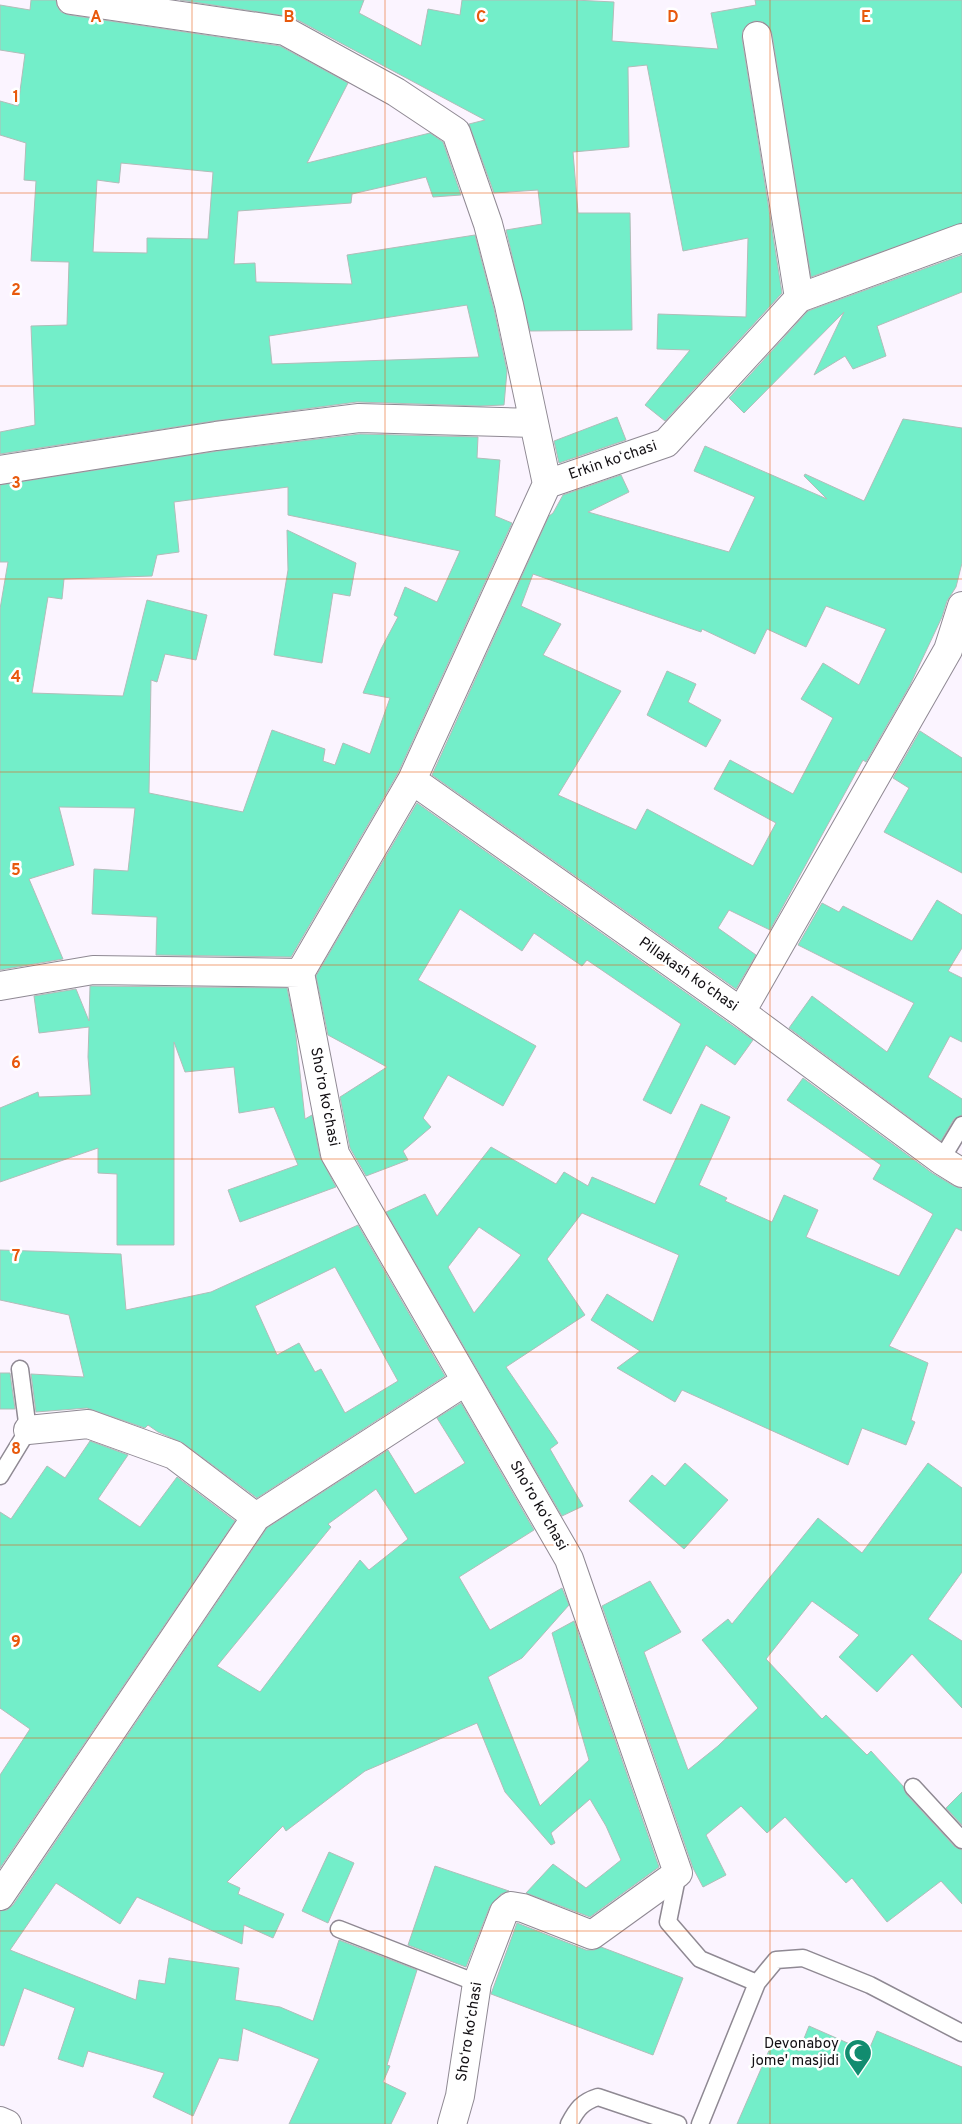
<svg xmlns="http://www.w3.org/2000/svg" width="962" height="2124" viewBox="0 0 962 2124" font-family="Overpass,sans-serif">
<style>
.building{fill:#73eec9;stroke:#b1bdb9;fill-rule:evenodd}
.lines{fill:none;stroke-linecap:round;stroke-linejoin:round}
.service-casing{stroke:#8f8993;stroke-width:19}
.minor-casing{stroke:#8f8993;stroke-width:30}
.service{stroke:#fff;stroke-width:16}
.minor{stroke:#fff;stroke-width:28}
.grid{fill:none;stroke:#e8590c;stroke-width:1;stroke-opacity:0.55}
.labels{text-anchor:middle;dominant-baseline:central;stroke-width:5;stroke-linejoin:round;paint-order:stroke}
.street-label{font-size:15px;fill:#120f13;stroke:#fff}
.poi-label{font-size:15px;fill:#120f13;stroke:#fff;text-anchor:end}
.grid-label{font-size:16px;text-anchor:middle;font-weight:bold;fill:#e8590c;stroke:#fff;stroke-width:5;stroke-linejoin:round;paint-order:stroke}
</style>
<rect width="100%" height="100%" fill="#fbf4ff"/>
<path class="building" d="M31,0H56L57,6L61,12L69,15L280,46L348,83L307,163L430,133L443,142L461,195L433,197L426,177L352,194L351,203L238,211L234,264L255,263L256,282L352,284L347,255L475,235L494,309L507,371L504,405L480,406L357,402L214,421L0,454V432L35,425L31,326L67,325L69,262L31,261L36,181L24,180L26,143L0,135V101L18,106L25,54L0,50V5L30,10ZM121,163L213,172L208,239L147,238V253L93,252L97,180L119,183ZM467,305L479,357L272,364L269,336Z
M180,0H364L359,13L421,46L428,9L460,15L462,0H574L614,2L612,41L718,49L711,13L756,5L755,0H962V223L811,277L772,34L769,27L763,22L755,21L748,24L743,30L742,38L782,293L665,421L645,405L690,350L657,349L658,314L746,317L748,238L683,251L647,65L628,67L629,147L573,152L578,213H630L632,330L530,331L506,230L542,224L538,190L494,193L469,124L485,120L292,17Z
M962,255V292L877,326L886,356L853,369L845,356L814,375L844,312L744,413L729,398L808,311Z
M617,417L626,440L559,463L554,441Z
M903,419L962,428V563L956,587L947,601L942,617L910,685L866,762L863,760L770,930L729,910L718,928L756,955L736,989L432,775L549,516L553,513L563,495L621,475L629,492L588,512L729,552L755,497L694,471L705,446L827,499L804,476L805,474L864,501ZM533,574L701,632L702,629L755,654L767,629L806,647L826,606L886,629L859,685L823,663L801,699L833,718L793,794L730,760L714,789L776,823L753,866L647,809L636,830L558,795L621,691L543,655L561,624L521,606Z
M360,434L478,437L477,458L500,460L495,516L512,523L398,773L291,957L156,955L157,917L92,914L94,869L128,871L135,808L59,807L74,865L29,879L63,959L0,970V609L8,562H0V485L218,451ZM288,487V515L460,551L437,602L405,587L394,615L398,617L381,649L363,693L390,698L370,754L343,743L335,765L323,761L325,749L272,730L243,812L149,793L151,680L157,682L165,654L196,660L207,615L147,600L123,696L32,693L48,597L62,599L64,579L152,576L157,555L179,552L174,502Z
M287,530L356,563L350,596L333,593L322,663L274,655L288,570Z
M667,671L696,684L688,702L721,720L706,747L647,715Z
M920,731L962,758V873L884,832L909,788L893,778Z
M417,803L753,1040L735,1065L706,1045L671,1114L643,1100L681,1024L587,960L582,966L534,933L522,951L460,909L418,980L536,1046L503,1106L448,1075L423,1118L431,1127L403,1151L408,1160L366,1176L350,1148L340,1097L387,1067L328,1035L316,976Z
M937,900L962,915V948L948,971L962,978V1042L950,1036L928,1077L962,1099V1115L954,1119L941,1141L789,1028L812,996L887,1052L914,1003L798,945L822,903L839,912L843,906L912,941Z
M90,986L287,988L295,1027L305,1119L312,1115L320,1157L336,1187L240,1222L228,1190L298,1165L274,1107L239,1113L234,1067L185,1072L174,1042V1245H117V1174L98,1173V1148L0,1182V1108L38,1092L39,1097L91,1095L88,1057L89,1027L39,1033L34,996L76,989L89,1021Z
M803,1078L932,1173L954,1186L962,1189V1231L956,1228L889,1346L928,1363L911,1420L915,1422L906,1445L862,1428L848,1465L682,1390L675,1402L617,1368L640,1351L591,1320L607,1294L653,1322L679,1255L582,1213L547,1259L585,1315L506,1367L558,1443L550,1449L583,1506L562,1516L386,1212L425,1194L437,1216L491,1147L556,1184L564,1172L588,1186L592,1177L655,1204L701,1104L730,1117L699,1185L727,1198L725,1201L772,1222L784,1195L818,1210L806,1237L899,1276L933,1214L873,1179L881,1165L787,1100ZM479,1227L521,1255L474,1313L448,1267Z
M358,1225L445,1376L257,1498L183,1443L158,1432L148,1425L145,1428L87,1408L36,1412L31,1374L84,1377L69,1315L0,1300V1250L121,1254L126,1310L211,1292ZM335,1267L398,1381L345,1413L321,1369L315,1372L299,1343L277,1355L255,1306Z
M0,1373H10L15,1409H0Z
M461,1403L534,1530L459,1577L490,1630L562,1588L569,1605L522,1658L488,1677L540,1806L589,1760L552,1633L574,1621L659,1867L590,1917L526,1893L553,1864L586,1888L621,1860L606,1826L590,1799L551,1833L555,1843L551,1845L505,1792L477,1723L365,1771L286,1831L283,1826L227,1882L240,1888L238,1894L284,1914L273,1938L244,1925L242,1944L137,1897L120,1924L56,1883L10,1950L136,2000L139,1980L165,1984L169,1958L239,1968L235,2000L280,2007L313,2021L339,1940L417,1970L387,2065L390,2066L383,2082L406,2093L391,2124H289L319,2059L243,2028L238,2061L219,2058L193,2116L153,2097L164,2073L88,2051L83,2067L58,2059L75,2008L24,1988L4,2046L0,2045V1911L7,1910L13,1905L267,1528L388,1450L415,1494L465,1463L437,1418ZM376,1489L408,1539L369,1570L360,1560L260,1692L217,1666L331,1527L328,1524Z
M90,1441L128,1455L98,1499L140,1527L177,1477L235,1521L0,1868V1775L30,1729L0,1708V1512L11,1519L47,1466L65,1478Z
M685,1463L728,1500L684,1549L629,1501L652,1475L665,1486Z
M928,1463L962,1488V1572L928,1619L962,1641V1708L912,1654L877,1692L839,1657L859,1635L812,1601L766,1659L822,1719L826,1715L867,1755L871,1751L903,1786L906,1794L955,1847L962,1850V1904L941,1881L887,1922L852,1878L846,1883L785,1817L767,1833L741,1806L706,1835L726,1875L703,1887L693,1868L602,1606L650,1581L681,1632L644,1652L688,1770L718,1746L758,1708L702,1640L728,1619L732,1624L818,1518L862,1553Z
M962,1792V1825L946,1808Z
M329,1852L354,1863L328,1923L302,1911Z
M435,1866L509,1891L501,1894L490,1906L466,1967L408,1945Z
M517,1923L586,1950H594L601,1947L683,1978L653,2055L491,1994Z
M809,2026L868,2052L877,2031L962,2067V2124H737L774,2039L799,2051Z"/>
<g class="lines">
<defs>
<path id="service" d="M941,1160L962,1125
M0,1476L28,1430L20,1369
M913,1787L962,1840
M678,1873L668,1922L700,1959L757,1983
M339,1929L477,1983
M569,2124C577,2109 582,2102 598,2097L678,2124
M700,2124L757,1983L776,1960L803,1958L870,1985L962,2033"/>
<path id="minor" d="M71,0L285,31L396,92L456,132L488,224L509,305L547,484
M757,36L799,298
M0,470L216,436L359,418L533,423
M412,780L741,1012L941,1160L962,1173
M0,986L93,970L300,973
M741,1012L948,650L962,606
M28,1430L88,1424L174,1455L256,1517
M0,1896L256,1517L466,1381
M0,2121L7,2124
M452,2124L460,2096L477,1983L504,1912L511,1906L523,1908L592,1935L678,1873L569,1559L335,1154L300,973L412,780L547,484L666,443L799,298L962,238"/>
</defs>
<use href="#service" class="service-casing"/>
<use href="#minor" class="minor-casing"/>
<use href="#service" class="service"/>
<use href="#minor" class="minor"/>
</g>
<path class="grid" d="M192,0V2124M385,0V2124M577,0V2124M770,0V2124M0,193H962M0,386H962M0,579H962M0,772H962M0,965H962M0,1159H962M0,1352H962M0,1545H962M0,1738H962M0,1931H962"/>
<defs>
<symbol id="mosque-pin" viewBox="-11 -11 22 30"><path d="M0 17L-7.5 6A9.5 9.5 0 1 1 7.5 6Z" fill="#118c6f" stroke="#fff"/><path d="M3.5-4.9A6 6 0 1 0 3.5 4.9A5 5 0 1 1 3.5-4.9Z" fill="#fff"/></symbol>
</defs>
<g fill-rule="evenodd">
<use href="#mosque-pin" x="842" y="2037" width="32" height="43"/>
</g>
<g class="labels">
<g class="street-label">
<text transform="translate(613 461) rotate(-19)">Erkin koʻchasi</text>
<text transform="translate(688 975) rotate(35)">Pillakash koʻchasi</text>
<text transform="translate(324 1097) rotate(79)">Shoʻro koʻchasi</text>
<text transform="translate(538 1506) rotate(60)">Shoʻro koʻchasi</text>
<text transform="translate(470 2032) rotate(-81)">Shoʻro koʻchasi</text>
</g>
<g class="poi-label">
<text x="839" y="2044">Devonaboy<tspan x="839" dy="17">jome' masjidi</tspan></text>
</g>
</g>
<g class="grid-label">
<text x="96" y="22">A</text>
<text x="289" y="22">B</text>
<text x="481" y="22">C</text>
<text x="673" y="22">D</text>
<text x="866" y="22">E</text>
<text x="16" y="102">1</text>
<text x="16" y="295">2</text>
<text x="16" y="488">3</text>
<text x="16" y="682">4</text>
<text x="16" y="875">5</text>
<text x="16" y="1068">6</text>
<text x="16" y="1261">7</text>
<text x="16" y="1454">8</text>
<text x="16" y="1647">9</text>
</g>
</svg>
